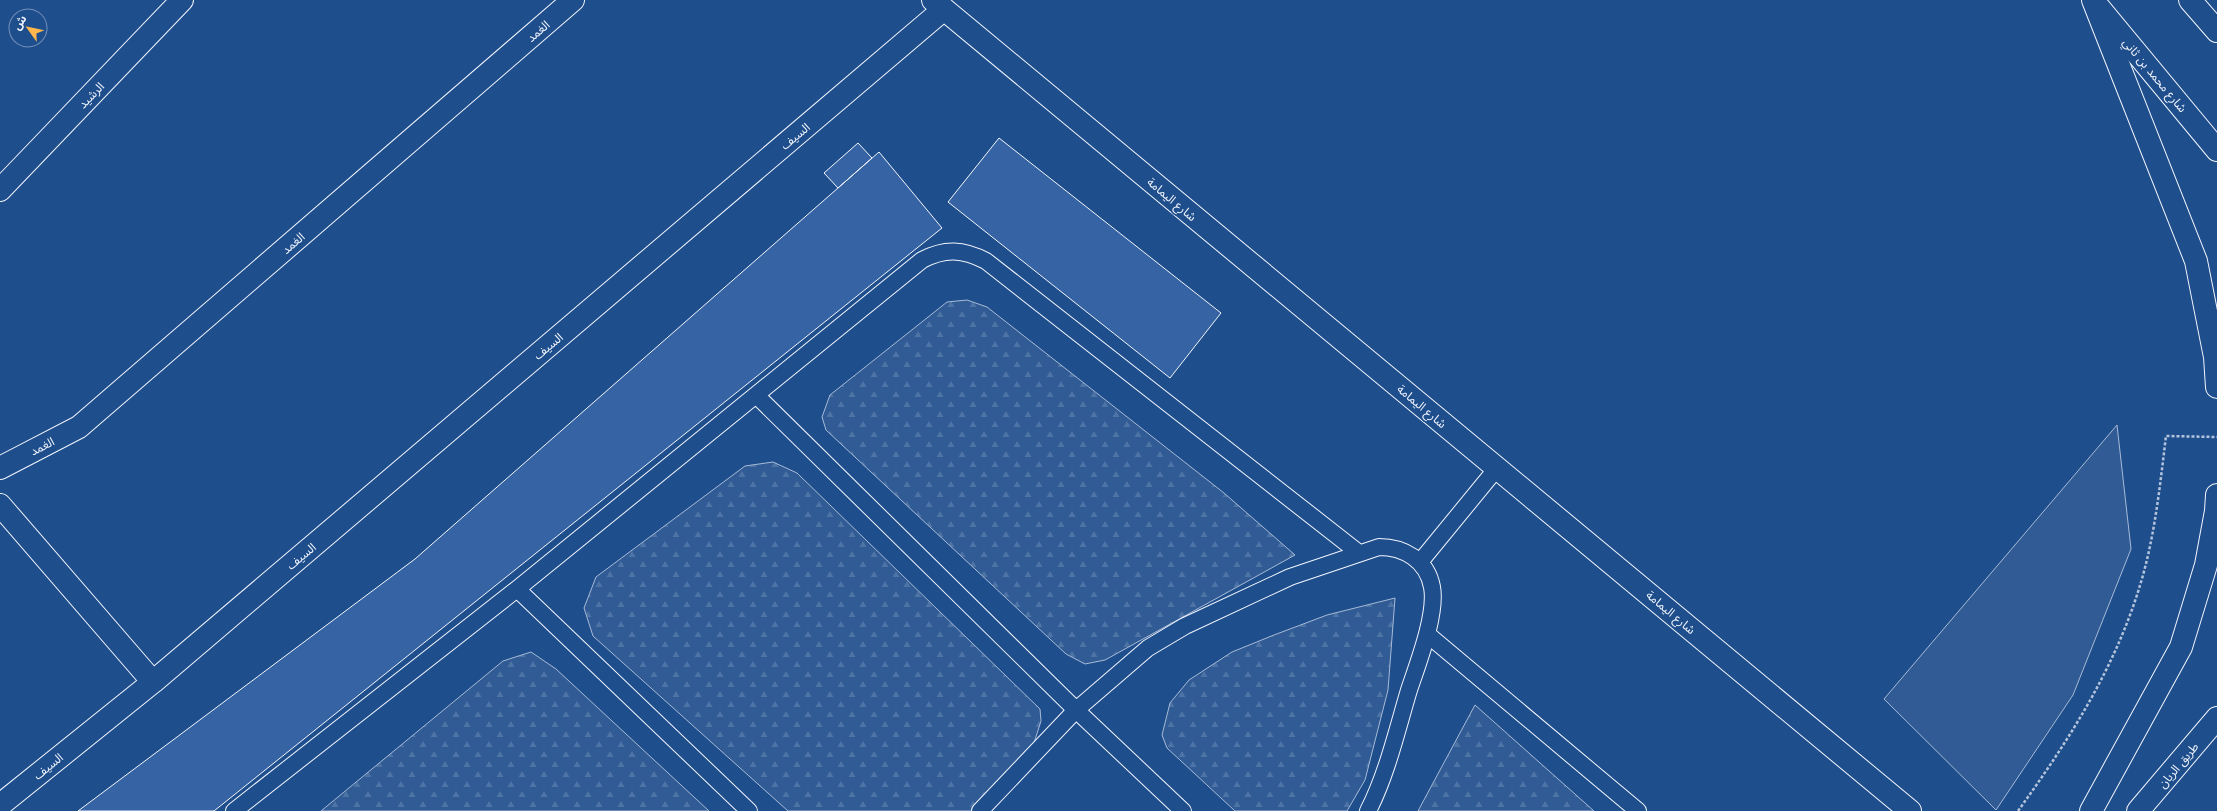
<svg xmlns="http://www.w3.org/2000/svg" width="2217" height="811" viewBox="0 0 2217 811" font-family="'Libre Baskerville','Noto Sans Arabic',serif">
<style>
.built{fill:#305b95;stroke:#a8bbd7}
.forest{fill:url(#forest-firs);stroke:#a8bbd7}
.building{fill:#3563a3;stroke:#f2f6ff}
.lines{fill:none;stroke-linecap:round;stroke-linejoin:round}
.service-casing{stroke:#f2f6ff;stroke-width:18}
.minor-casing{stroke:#f2f6ff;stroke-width:24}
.primary-casing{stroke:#f2f6ff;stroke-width:24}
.trunk-casing{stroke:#f2f6ff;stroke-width:24}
.path{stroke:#b3c4dc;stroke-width:2.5;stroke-dasharray:3 2;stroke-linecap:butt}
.service{stroke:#1f4e8c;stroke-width:16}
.minor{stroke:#1f4e8c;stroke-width:22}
.primary{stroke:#1f4e8c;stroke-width:22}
.trunk{stroke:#1f4e8c;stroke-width:22}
.labels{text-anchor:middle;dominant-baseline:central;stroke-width:3;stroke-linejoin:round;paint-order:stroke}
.street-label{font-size:12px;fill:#f2f6ff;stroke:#1f4e8c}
</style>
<defs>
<pattern id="forest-firs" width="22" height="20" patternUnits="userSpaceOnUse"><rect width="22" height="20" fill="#305b95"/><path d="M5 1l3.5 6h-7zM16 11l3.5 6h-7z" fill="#4e73a5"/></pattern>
</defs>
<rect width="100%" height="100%" fill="#1f4e8c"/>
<path class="built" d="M2117,425L2131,549L2073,695L1996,810L1884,699Z"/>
<path class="forest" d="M967,300L987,307L1224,493L1295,555L1105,660L1085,664L1066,654L826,430L822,417L830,395L947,302Z
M773,462L797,473L1040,709L1041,721L1033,746L972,811H788L593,636L584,608L596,577L745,466Z
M1395,598L1388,690L1365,780L1347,811H1235L1167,748L1162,735L1170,703L1189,680L1232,652L1274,635L1327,615Z
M531,652L556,669L709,811H321L503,661Z
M1475,705L1594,811H1418Z"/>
<path class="building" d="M999,138L1221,313L1170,378L948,202Z
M858,143L872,158L838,188L824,173Z
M879,152L942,228L214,811H78L415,559Z"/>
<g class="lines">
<defs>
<path id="service" d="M756,395L1076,710L1183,811
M1420,562L1497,468
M517,589L749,811
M1427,634L1638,811
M234,811L517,589L922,260C945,248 963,249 986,261L1359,553
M980,811L1076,710L1148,648L1185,626L1290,577L1379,547C1404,547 1427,560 1432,587C1437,614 1418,663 1409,690C1397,730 1387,774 1368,811"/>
<path id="minor" d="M933,0L1910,811
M0,190L182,0
M0,468L79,427L573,0
M0,505L153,682
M0,805L153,682L944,9"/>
<path id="primary" d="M2096,4L2217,150"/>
<path id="trunk" d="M2093,0L2196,261L2215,357L2217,387
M2190,0L2217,31
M2091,811L2181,647L2206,565L2216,511L2217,495
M2138,811L2217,718"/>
</defs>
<use href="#service" class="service-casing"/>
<use href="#minor" class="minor-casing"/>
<use href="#primary" class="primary-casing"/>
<use href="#trunk" class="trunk-casing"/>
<path class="path" d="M2018,811C2069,740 2116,667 2141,582C2155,535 2160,485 2166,436L2217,437"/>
<use href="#service" class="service"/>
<use href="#minor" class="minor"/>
<use href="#primary" class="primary"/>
<use href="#trunk" class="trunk"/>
</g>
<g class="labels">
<g class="street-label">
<text transform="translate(538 31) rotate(-41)">الغمد</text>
<text transform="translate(2155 75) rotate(50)">شارع محمد بن ثاني</text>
<text transform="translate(91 95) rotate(-46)">الرشيد</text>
<text transform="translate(795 136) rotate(-40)">السيف</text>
<text transform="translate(1172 199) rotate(40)">شارع اليمامة</text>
<text transform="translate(293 243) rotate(-41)">الغمد</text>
<text transform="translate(548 346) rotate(-40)">السيف</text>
<text transform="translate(1422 406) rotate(40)">شارع اليمامة</text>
<text transform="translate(42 446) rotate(-27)">الغمد</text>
<text transform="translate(301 556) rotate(-40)">السيف</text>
<text transform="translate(1671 612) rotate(40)">شارع اليمامة</text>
<text transform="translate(2178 765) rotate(-50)">طريق الريان</text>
<text transform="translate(48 766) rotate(-39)">السيف</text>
</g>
</g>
<g transform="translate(28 28) rotate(303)"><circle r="19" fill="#1f4e8c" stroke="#7391ba"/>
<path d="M0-3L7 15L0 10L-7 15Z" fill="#ffb74d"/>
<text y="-6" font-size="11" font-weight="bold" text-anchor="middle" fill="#f2f6ff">ش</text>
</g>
</svg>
